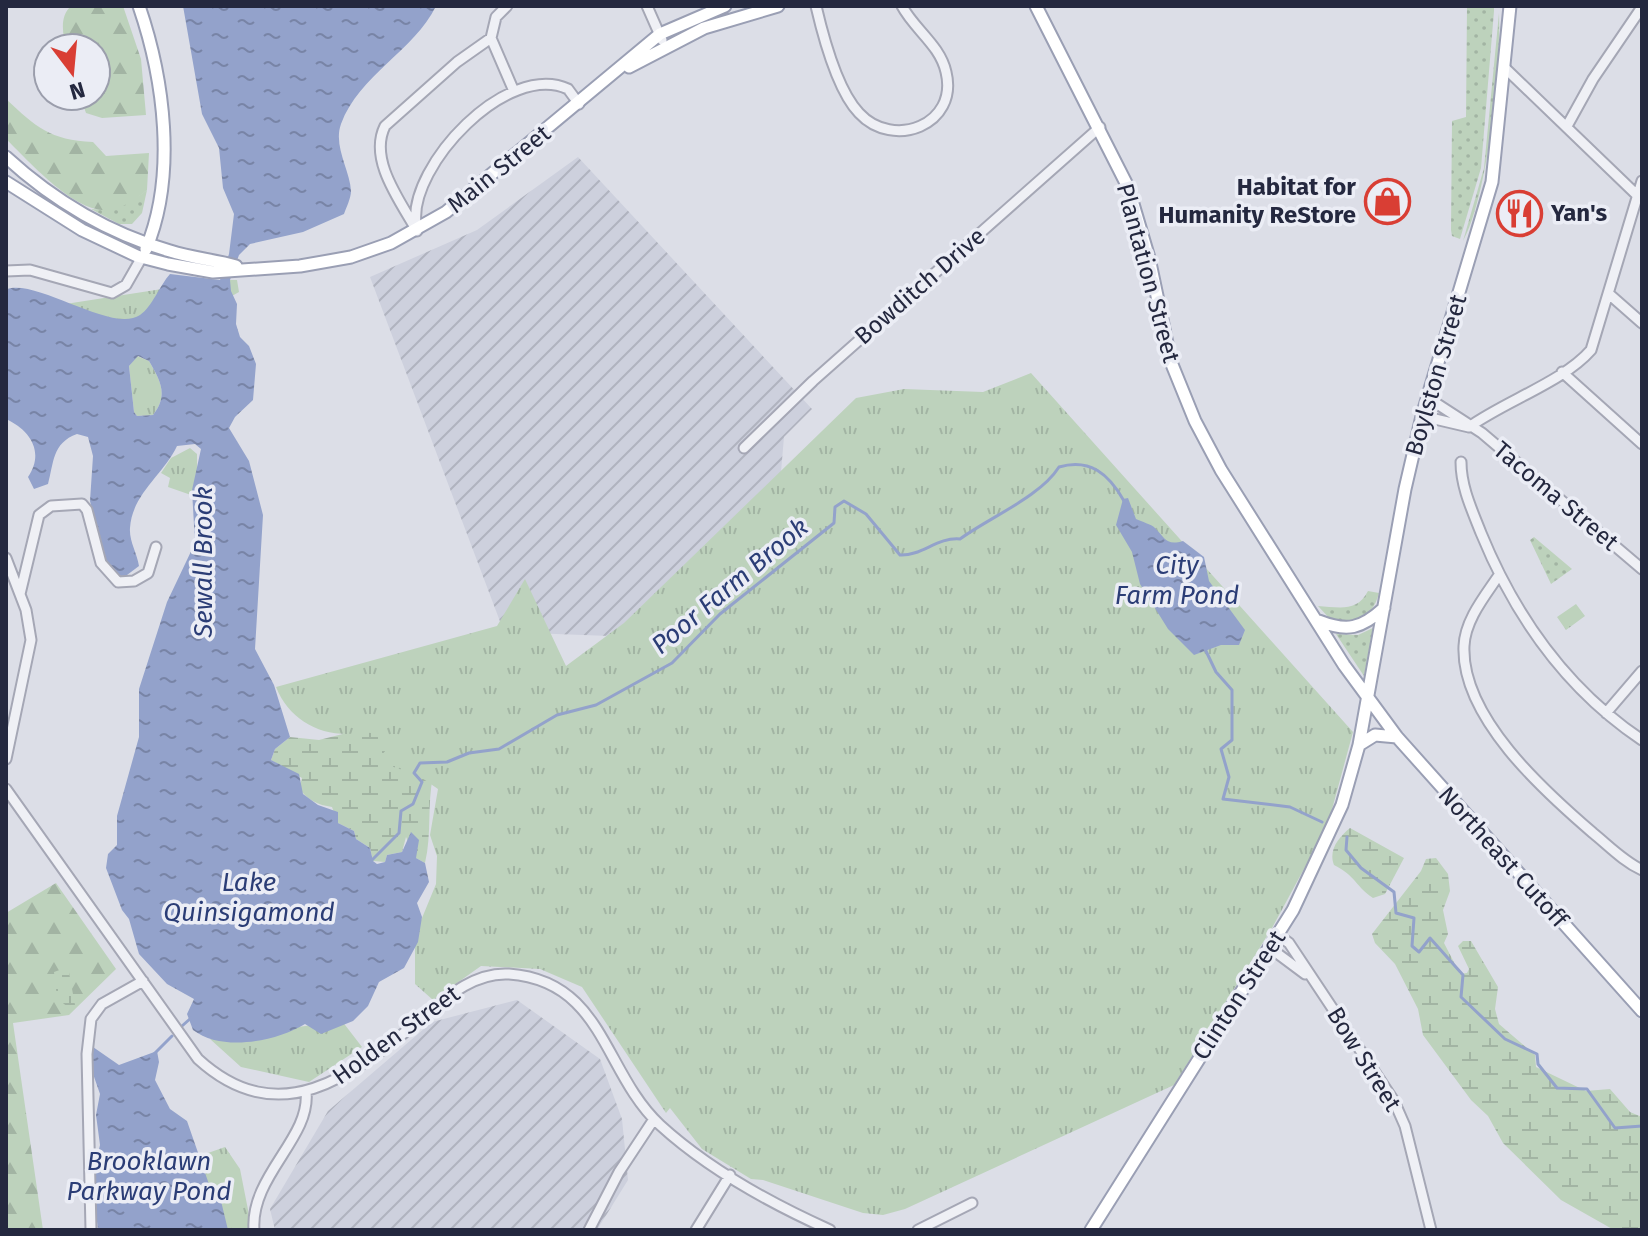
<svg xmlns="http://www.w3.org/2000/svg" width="1648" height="1236" viewBox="0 0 1648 1236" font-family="'Fira Sans',sans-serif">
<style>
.industrial{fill:url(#industrial-furrows)}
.grass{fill:url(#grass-dots)}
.forest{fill:url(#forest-firs)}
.wetland{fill:url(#wetland-marsh)}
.park{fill:url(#park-tufts)}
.water{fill:url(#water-ripples);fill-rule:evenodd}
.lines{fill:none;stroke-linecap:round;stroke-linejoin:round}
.stream{stroke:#93a2cb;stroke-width:3}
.minor-casing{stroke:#a5a7b5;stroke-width:13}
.major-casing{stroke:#9a9fb4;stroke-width:15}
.minor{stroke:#eff0f5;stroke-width:9}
.major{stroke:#fff;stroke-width:11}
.labels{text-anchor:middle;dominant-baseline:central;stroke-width:7;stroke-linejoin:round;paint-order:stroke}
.street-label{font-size:24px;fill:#24283f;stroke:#ebedf5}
.poi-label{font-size:24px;font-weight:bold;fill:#24283f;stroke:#ebedf5;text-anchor:end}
.water-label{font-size:26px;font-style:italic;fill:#2b3d76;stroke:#ebedf5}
</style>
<defs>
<pattern id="industrial-furrows" width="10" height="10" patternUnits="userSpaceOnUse" patternTransform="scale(2)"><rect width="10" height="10" fill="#cdd0dd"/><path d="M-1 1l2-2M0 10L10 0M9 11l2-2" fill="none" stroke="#b0b3bf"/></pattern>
<pattern id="grass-dots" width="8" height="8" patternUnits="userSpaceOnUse" patternTransform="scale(2)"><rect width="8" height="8" fill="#bdd2bc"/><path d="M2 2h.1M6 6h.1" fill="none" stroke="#a2b4a3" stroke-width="1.8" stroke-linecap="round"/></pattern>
<pattern id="forest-firs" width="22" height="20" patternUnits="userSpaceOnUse" patternTransform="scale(2)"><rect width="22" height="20" fill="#bdd2bc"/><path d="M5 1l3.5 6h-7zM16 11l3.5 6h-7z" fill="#a2b4a3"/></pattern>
<pattern id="wetland-marsh" width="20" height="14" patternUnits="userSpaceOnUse" patternTransform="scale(2)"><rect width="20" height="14" fill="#bdd2bc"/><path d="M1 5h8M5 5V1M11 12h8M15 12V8" fill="none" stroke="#a2b4a3"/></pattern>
<pattern id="park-tufts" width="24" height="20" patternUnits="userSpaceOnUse" patternTransform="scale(2)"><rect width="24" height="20" fill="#bdd2bc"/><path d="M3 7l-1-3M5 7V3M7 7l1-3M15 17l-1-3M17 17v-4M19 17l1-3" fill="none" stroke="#a2b4a3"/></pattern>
<pattern id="water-ripples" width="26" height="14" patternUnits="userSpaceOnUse" patternTransform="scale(2)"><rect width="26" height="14" fill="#93a2cb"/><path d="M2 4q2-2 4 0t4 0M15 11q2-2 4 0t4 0" fill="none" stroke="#7884a6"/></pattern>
</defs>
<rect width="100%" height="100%" fill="#dcdee7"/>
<path class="industrial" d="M578,157L812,409L784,437L779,495L610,636L504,632L370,277L477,230Z
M517,1000L600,1059L622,1119L628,1180L597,1230H275L270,1209L328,1111L432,1022Z"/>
<path class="grass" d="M1467,6H1494V11L1481,168L1460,239L1452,236L1451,230L1452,121L1466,117Z
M1499,13C1501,66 1488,196 1463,241L1484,168Z
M147,190L142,213L132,224H119L91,209C115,211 128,204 147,190Z
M1534,537L1572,569L1551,584L1530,540Z
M1368,591L1379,593C1375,608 1369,614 1356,623L1331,620L1318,606C1338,607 1357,613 1368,591Z
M1373,628L1364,676L1336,634L1358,635Z"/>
<path class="forest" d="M71,6H123L141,59L146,115L102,118L86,113L80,96H96V48H66C63,34 59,17 71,6Z
M6,99C36,127 50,140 93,142L106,156L149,153L147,190C136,199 123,209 108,210C74,213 29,161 6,139Z
M56,883L116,969L69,1015L13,1023L43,1230H6V913Z"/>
<path class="wetland" d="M378,725L433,776C427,805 432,834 425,863L416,858L406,837L402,852L387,855L385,862L373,861L370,848L356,839L354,831L338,823L332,807C318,805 307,800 299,788L302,778L271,760L275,749L290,737L319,740Z
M1350,828L1404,858L1385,894L1373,898C1357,888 1355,875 1334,865C1328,850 1339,837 1350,828Z
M1436,858L1448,874L1450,891L1443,910L1448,934L1444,943L1460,974L1467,973L1469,969L1458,946L1463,941H1471L1498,987L1495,1009L1499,1024L1535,1055L1536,1067L1586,1091L1610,1089L1630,1112L1642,1117V1230H1614L1561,1200L1503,1143L1488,1116L1471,1100L1423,1035L1418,1009L1395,964L1375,943L1372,934L1421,871L1426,859Z
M68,967L75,1005L70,1009L57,998L54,972Z"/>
<path class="park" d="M220,280H237L239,292L223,301L128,325L46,307Z
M137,356L149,361C160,380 169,395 153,415L137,416L134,412L129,366Z
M1031,373L1353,732L1331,813L1312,854L1272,928L1174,1085L905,1209L883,1215L863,1213L763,1180L751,1179L702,1149L670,1108L666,1113L582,987L540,969L481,966L433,1000L415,984V935L436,884L437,856L430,835L438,789L419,776L377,761L386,750L384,737C369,730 363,734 347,734C315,734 288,717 276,687L497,626L525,579L566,666L624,623L856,398L904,389L983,392Z
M190,448L197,454V477L191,495L168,487L170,478L161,473L171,458Z
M1576,604L1585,616L1566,630L1557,617Z
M342,1021L362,1047L309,1082L241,1067L210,1039Z
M225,1147L240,1169L252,1230H209L191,1159Z"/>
<path class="water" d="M183,6H436C414,51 359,75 341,124C333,146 350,170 351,191C351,198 346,208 344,214L303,232L250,244L239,255L230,280L231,291L237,304L236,324L240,337L249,346L256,364L253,400L235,417L229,428L249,461L263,515L255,649L274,685L290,737L275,749L271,760L299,774L303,794L318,805L338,812V823L354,831L356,839L370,848L373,861L377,864L385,862L387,855L402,852L411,832L419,840L416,858L425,863L429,882L417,903L422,917L418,942L404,968L379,982L368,1006L353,1021L321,1034L305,1024C275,1042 222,1052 193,1030L187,1014L194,999L167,984L139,954L129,919L122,910L106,868L108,854L117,845V816L139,737V689L167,602L195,543L192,490L201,449L195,444L177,446C164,474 132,494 130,528C129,541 137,553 139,566L123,578L106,567L90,501L93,456L88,437L77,434C52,443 54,463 48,484L34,489L28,477C45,452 30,430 6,419L7,289C39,279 112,334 140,315C152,307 160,285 170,274L220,280L229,254L234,214L223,188L219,148L202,114ZM138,356L149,361C160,380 169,395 153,415L137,416L134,412L129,366Z
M1128,498L1136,519C1142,522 1151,524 1155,528C1165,538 1166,546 1183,541L1204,557L1209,581L1245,630L1239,645H1221L1194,655L1168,629L1140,584L1132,552L1116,525L1123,499Z
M93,1047L119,1065L157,1051L159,1062L155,1080L170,1109L187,1121L211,1190L221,1201L228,1230H98L92,1180L100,1145L96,1115L100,1094L92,1071Z"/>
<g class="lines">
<path class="stream" d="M1205,649L1216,672L1232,690V740L1221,749L1229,777L1223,799L1290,807L1322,822
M1347,837L1346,850L1361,868L1394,892L1396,913L1414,918L1412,946L1419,952L1430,938L1463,975L1461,997L1505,1039L1537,1054L1538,1064L1557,1088L1587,1089L1615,1128L1642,1126
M370,862L399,833L401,811L413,804L422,782L414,773L420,763L447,762L469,753L499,749L557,715L596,705L672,663L720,614L834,523L835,507L844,501L866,514L900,555C922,556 937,537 960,539C990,517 1040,497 1059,467C1090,458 1109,474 1124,501
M182,1026L191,1018
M154,1054L172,1036"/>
<defs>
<path id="minor" d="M647,6L662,40
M816,6C823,36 838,91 859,113C893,150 959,125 946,72C940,45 914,29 902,6
M491,38L513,89
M1506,69L1639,197
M1567,126L1593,79L1642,7
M416,223C409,166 507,61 568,89L579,104
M417,231C401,202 368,160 385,126L457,62L491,38L496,17L507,6
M6,271L30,270L112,293L126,285L142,257
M1609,294L1642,323
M1562,372L1642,444
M1428,398L1482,433L1642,569
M1422,416L1469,427
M1469,427C1505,401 1563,382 1591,350L1642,181
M744,448L813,381L1100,127
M1461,462C1461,487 1472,510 1481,533C1515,616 1566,689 1642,740
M6,558L26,610L31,640L6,759
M1499,575C1485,596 1465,620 1464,646C1461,717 1544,791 1593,833C1609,846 1623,861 1642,870
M20,594L39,515L51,506L82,504L87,510L101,563L118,582L134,581L148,573L156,547
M1606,713L1642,671
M6,789L198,1059C279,1133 352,1076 420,1020C446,998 473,972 509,974C604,981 603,1072 660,1125C707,1168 772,1204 830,1230
M1278,935L1289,943L1394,1101L1405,1126L1431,1230
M1270,948L1305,974
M91,1230L87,1054L91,1019L102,1004L143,981
M254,1230C250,1176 311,1138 306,1092
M589,1230L619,1172L654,1119
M696,1230L730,1175
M918,1230L972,1203"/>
<path id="major" d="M139,6C164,79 177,175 146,249
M1036,6L1128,187L1149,258L1171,362L1195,421L1221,470L1344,665L1397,737L1642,1011
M629,67L704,28L778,6
M6,157C54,201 108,233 170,251C192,258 215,260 236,266
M6,182L82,230L137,256L168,264L213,272L300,266L351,257L391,243L446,212L660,34L725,6
M1319,621C1347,632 1361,629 1384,608
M1359,745L1375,735L1397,737
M1091,1230L1293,910L1342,805L1359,745L1405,489L1422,416L1492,182L1510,6"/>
</defs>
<use href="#minor" class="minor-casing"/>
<use href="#major" class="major-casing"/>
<use href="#minor" class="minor"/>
<use href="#major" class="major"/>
</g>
<defs>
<symbol id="shop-ring" viewBox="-11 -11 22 22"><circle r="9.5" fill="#ebedf5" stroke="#d93e34" stroke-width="1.5"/><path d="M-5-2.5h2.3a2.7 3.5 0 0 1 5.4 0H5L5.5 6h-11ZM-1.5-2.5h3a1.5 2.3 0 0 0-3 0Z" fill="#d93e34"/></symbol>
<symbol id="restaurant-ring" viewBox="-11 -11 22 22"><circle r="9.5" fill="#ebedf5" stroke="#d93e34" stroke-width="1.5"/><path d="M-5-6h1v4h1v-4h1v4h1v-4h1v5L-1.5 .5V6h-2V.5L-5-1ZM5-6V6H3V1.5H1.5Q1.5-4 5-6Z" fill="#d93e34"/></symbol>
</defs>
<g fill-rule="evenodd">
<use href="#shop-ring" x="1362" y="176" width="51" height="51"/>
<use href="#restaurant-ring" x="1494" y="188" width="51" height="51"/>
</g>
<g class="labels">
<g class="street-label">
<text transform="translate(499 169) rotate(-39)">Main Street</text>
<text transform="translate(1148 273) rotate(75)">Plantation Street</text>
<text transform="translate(920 286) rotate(-41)">Bowditch Drive</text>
<text transform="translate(1436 375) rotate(-74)">Boylston Street</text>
<text transform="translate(1556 496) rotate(40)">Tacoma Street</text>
<text transform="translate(1503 857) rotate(48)">Northeast Cutoff</text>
<text transform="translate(1239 995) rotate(-57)">Clinton Street</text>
<text transform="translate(396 1035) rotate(-36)">Holden Street</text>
<text transform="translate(1364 1059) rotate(58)">Bow Street</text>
</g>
<g class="poi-label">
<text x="1356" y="187">Habitat for<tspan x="1356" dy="28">Humanity ReStore</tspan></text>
<text x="1551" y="213" text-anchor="start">Yan's</text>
</g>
<g class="water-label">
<text transform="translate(203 562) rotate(-90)">Sewall Brook</text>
<text x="1177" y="565">City<tspan x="1177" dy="30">Farm Pond</tspan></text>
<text transform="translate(730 586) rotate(-40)">Poor Farm Brook</text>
<text x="249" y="882">Lake<tspan x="249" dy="30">Quinsigamond</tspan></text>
<text x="149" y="1161">Brooklawn<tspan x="149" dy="30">Parkway Pond</tspan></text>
</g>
</g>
<rect width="1648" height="1236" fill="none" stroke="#24283f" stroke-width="16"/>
<g transform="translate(72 72) rotate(164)"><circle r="38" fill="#ebedf5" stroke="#9b9eac" stroke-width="2"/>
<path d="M0-6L14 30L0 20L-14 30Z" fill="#d93e34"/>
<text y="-12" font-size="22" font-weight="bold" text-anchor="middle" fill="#24283f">N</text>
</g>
</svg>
